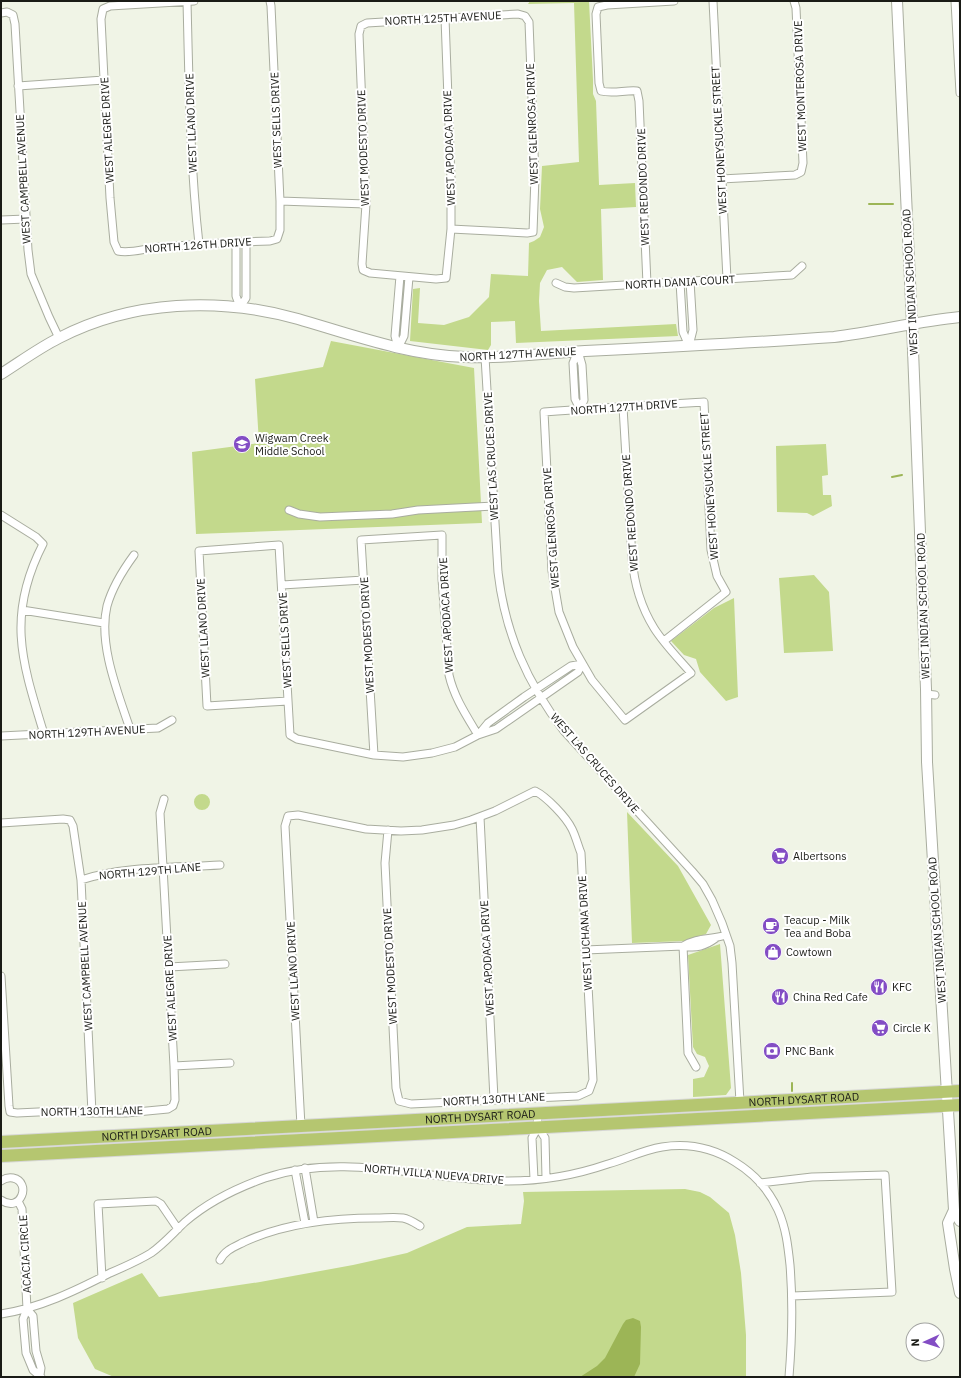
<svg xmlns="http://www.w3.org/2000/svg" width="961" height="1378" viewBox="0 0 961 1378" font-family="'IBM Plex Sans',sans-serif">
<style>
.green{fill:#c3d98c}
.water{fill:#9cb556}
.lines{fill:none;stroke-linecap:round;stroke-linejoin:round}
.stream{stroke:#9cb556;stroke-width:2}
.street-casing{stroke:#a9ad9f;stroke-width:9}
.secondary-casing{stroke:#a9ad9f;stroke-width:12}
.primary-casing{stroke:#d6d6d5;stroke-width:14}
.street{stroke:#fff;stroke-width:7}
.secondary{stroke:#fff;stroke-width:10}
.primary{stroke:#b5c670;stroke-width:12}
.labels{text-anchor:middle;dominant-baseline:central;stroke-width:4;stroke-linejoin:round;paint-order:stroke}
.street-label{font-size:11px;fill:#1a1b16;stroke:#fff}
.poi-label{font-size:11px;fill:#1a1b16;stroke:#fff;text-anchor:start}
</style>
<rect width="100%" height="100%" fill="#f0f4e6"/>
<path class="green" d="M530,1H589L593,80V94L596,101L599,185L635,183L636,207L601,209L603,280L577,282L562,267L547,270L540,283L539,301L541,331L676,324L678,336L516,343L515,321L491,322V345L488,350L410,341L413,289L420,288L418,323L444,325L469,317L489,297L491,274L528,276L529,243L534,241L540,237L544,227L540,209L542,166L579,162L574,3L528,4Z
M331,341L474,368L482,523L196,534L192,452L259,443L255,379L323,367Z
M826,444L828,475L822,476L823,495H831L832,506L813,516L807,513L777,512L776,446Z
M814,575L829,592L833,651L784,653L779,578Z
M734,598L738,697L726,701L700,672L696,659L684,655L671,641L714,608Z
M194 802a8 8 0 1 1 16 0a8 8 0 1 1-16 0Z
M627,812L678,866L711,925L706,934L685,941L632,943Z
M720,944L731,1088L726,1095L693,1097V1079L704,1077L709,1066L705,1057L697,1054L693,1047L688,955Z
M685,1189L700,1192L710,1197L729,1213L735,1235L741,1273L746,1335V1377H114L95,1369L78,1338L73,1303L142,1273L159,1297L260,1282L353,1265L407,1253L467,1227L521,1224L524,1201L523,1192Z"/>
<path class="water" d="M633,1318L640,1321L641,1327L640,1364L634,1377H580L597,1366L605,1358L623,1324L626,1320Z"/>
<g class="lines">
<path class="stream" d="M869,204H893
M892,477L902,475
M792,1083V1091"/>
<defs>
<path id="street" d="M187,1C189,82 190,164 199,244
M194,1L110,6L103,9L101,19L110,198L114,242L118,251C131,254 146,248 160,247C197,244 233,242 270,241L277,239L280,230V201L271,6L270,1
M713,1L727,279
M955,1L960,93
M1,13L7,12L13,15L15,24L28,250L31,274L49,317L59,338
M445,18L451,179V229L446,278L436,279L370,273L363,270L362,264L366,204L359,34L361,26L367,23L518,14L525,16L529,22L535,177L533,232L527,233L451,229
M18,86L104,80
M721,179L795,175L801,172L803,163L796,8L794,1
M280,201L366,204
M1,220L26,219
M236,242V296L240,307
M680,282L683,332L689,346
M556,283L565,287L574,288L792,275L802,266
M647,284L639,101L637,91C625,90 613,94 601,91L599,83L596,14L598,7L607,5L674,1
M240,307L246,298V241
M689,346L693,330L690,281
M398,348L404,336L409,277
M398,348L395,336L400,276
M578,351L573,363L575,399L580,409
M578,351L582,365L584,400L580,409
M485,357L498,572C505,633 527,683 564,731L692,871L703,884L712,900L722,923L730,946L732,963L740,1102
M623,407L632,558C634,582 641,607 654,628C664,644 679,659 691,673L625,720L592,680L573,647L559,612L552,571L544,412C597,408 651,405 704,402L711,550L717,576L726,592L664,641
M289,510L299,514L320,517L392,514L418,510L494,506
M1,515L36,537L43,544C6,616 22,662 44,734
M282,585L364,580
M22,610L104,623
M926,694L935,695
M288,701L207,706L199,551L279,545L290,735L297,739L374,755L403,757L432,753L455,747L478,735L496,729L578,672L582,664
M130,729C118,693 98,644 107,606C112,588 123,570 134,555
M479,734L488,723L524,697L571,666L582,664
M1,736L158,728L172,720
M374,755L361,540L442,535V579L449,675C454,697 466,715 478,735
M480,817L494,1099
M1,823L63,819L70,820L73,826L81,880L92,1113
M81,880C124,866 175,868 220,865
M683,946L688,1053L696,1067
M683,946C698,937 710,940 726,935
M585,950L683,946C696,949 705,946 716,938
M169,967L225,964
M1,976L9,1106L10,1112L17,1113L59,1111L92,1113H126L168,1109L173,1106L175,1100L174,1066L160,813L164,799
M174,1066L230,1063
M537,1113L538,1127L545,1138L546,1178
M301,1126L285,826L288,816L298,815L366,829L401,831L422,830L454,825L471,820L495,811L535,791C547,797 566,817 572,829C576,837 578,846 581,853L593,1080L589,1091L578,1096L411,1104L399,1101L396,1088L385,863L388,830
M305,1168L314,1222
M295,1170L305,1223
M534,1179L532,1138L538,1127
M1,1181C5,1178 8,1177 13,1178C32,1182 21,1214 1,1200
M760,1183L812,1177L885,1175L892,1292L792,1296
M18,1201L22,1209L27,1309L23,1319L26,1353L33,1370L41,1377
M220,1260C225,1250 234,1247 244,1242C285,1223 331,1218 376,1218C385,1218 394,1217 403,1218C409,1219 415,1223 420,1226
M102,1278L98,1204L156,1201L161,1204L178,1229
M27,1309L33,1316L36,1351L41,1368L40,1375
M1,1314C40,1308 75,1291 110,1273C124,1267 138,1261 151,1253C164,1244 174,1232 185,1222C208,1202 237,1188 265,1178C345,1151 427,1181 508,1181C542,1181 576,1175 608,1164C626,1159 643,1150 662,1147C687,1143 713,1148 735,1162C753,1173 769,1190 778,1210C786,1228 788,1246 790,1265C793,1302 792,1340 789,1377"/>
<path id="secondary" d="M897,1L912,324L926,689L927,762L954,1210L960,1221
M1,374C20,362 39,348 59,338C132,300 220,297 298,319C353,335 407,355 465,357C505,359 545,353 585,351C668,347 751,343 834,337C876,332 918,321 960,317
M954,1210L948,1223L955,1269L960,1293"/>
<g id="primary">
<path id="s1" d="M1,1142L960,1091"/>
<path d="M1,1156L960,1105"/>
</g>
</defs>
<use href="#street" class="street-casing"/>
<use href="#secondary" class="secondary-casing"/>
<use href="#primary" class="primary-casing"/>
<use href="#street" class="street"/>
<use href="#secondary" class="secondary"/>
<use href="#primary" class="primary"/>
</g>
<defs>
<symbol id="school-disc" viewBox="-11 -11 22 22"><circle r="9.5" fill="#834dc4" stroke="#fff"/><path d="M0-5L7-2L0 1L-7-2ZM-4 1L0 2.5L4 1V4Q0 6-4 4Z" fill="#fff"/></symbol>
<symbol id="supermarket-disc" viewBox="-11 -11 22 22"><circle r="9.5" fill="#834dc4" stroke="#fff"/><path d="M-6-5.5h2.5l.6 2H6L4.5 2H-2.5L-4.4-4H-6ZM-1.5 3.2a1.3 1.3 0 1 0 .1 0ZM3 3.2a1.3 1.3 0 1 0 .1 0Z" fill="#fff"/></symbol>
<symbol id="cafe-disc" viewBox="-11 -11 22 22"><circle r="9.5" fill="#834dc4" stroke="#fff"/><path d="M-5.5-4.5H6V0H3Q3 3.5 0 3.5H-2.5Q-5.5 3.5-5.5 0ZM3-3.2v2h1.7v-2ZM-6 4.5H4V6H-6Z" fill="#fff"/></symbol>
<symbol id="shop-disc" viewBox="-11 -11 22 22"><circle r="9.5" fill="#834dc4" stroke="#fff"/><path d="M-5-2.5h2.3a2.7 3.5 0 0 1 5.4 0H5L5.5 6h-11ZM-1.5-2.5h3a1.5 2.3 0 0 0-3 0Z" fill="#fff"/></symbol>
<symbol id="restaurant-disc" viewBox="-11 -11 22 22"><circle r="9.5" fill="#834dc4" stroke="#fff"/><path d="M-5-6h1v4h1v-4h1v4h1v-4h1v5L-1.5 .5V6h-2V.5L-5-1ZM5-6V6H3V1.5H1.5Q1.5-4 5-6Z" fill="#fff"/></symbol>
<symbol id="bank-disc" viewBox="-11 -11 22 22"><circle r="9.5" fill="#834dc4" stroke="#fff"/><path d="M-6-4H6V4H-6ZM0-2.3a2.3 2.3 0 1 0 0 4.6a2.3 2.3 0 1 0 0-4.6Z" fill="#fff"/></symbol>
</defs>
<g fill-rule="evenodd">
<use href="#school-disc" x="232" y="434" width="20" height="20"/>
<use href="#supermarket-disc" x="770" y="846" width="20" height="20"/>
<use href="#cafe-disc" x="761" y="916" width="20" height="20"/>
<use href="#shop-disc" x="763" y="942" width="20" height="20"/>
<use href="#restaurant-disc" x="869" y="977" width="20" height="20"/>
<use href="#restaurant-disc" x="770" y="987" width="20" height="20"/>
<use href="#supermarket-disc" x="870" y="1018" width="20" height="20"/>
<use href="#bank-disc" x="762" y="1041" width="20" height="20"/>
</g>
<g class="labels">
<g class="street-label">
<text transform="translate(443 18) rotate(-3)">NORTH 125TH AVENUE</text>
<text transform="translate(800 86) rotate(-92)">WEST MONTEROSA DRIVE</text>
<text transform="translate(276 120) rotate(-92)">WEST SELLS DRIVE</text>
<text transform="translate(191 123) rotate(-92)">WEST LLANO DRIVE</text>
<text transform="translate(532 124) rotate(-92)">WEST GLENROSA DRIVE</text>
<text transform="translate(107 130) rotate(-93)">WEST ALEGRE DRIVE</text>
<text transform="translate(719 140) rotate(-93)">WEST HONEYSUCKLE STREET</text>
<text transform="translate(363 148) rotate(-92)">WEST MODESTO DRIVE</text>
<text transform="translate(449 148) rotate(-92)">WEST APODACA DRIVE</text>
<text transform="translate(23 179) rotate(-93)">WEST CAMPBELL AVENUE</text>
<text transform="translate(643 187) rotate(-92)">WEST REDONDO DRIVE</text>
<text transform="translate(198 245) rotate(-4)">NORTH 126TH DRIVE</text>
<text transform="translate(680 282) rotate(-3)">NORTH DANIA COURT</text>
<text transform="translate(910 282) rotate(-93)">WEST INDIAN SCHOOL ROAD</text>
<text transform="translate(518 354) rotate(-3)">NORTH 127TH AVENUE</text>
<text transform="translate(624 407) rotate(-4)">NORTH 127TH DRIVE</text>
<text transform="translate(491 456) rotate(-93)">WEST LAS CRUCES DRIVE</text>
<text transform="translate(709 486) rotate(-94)">WEST HONEYSUCKLE STREET</text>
<text transform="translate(630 513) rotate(-94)">WEST REDONDO DRIVE</text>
<text transform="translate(551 528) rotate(-94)">WEST GLENROSA DRIVE</text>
<text transform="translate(923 606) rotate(-92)">WEST INDIAN SCHOOL ROAD</text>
<text transform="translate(446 615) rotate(-93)">WEST APODACA DRIVE</text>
<text transform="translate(203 628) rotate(-93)">WEST LLANO DRIVE</text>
<text transform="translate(367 635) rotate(-93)">WEST MODESTO DRIVE</text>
<text transform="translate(285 640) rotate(-93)">WEST SELLS DRIVE</text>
<text transform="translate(87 732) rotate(-3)">NORTH 129TH AVENUE</text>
<text transform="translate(595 763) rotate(49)">WEST LAS CRUCES DRIVE</text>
<text transform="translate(150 871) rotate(-5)">NORTH 129TH LANE</text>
<text transform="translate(937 930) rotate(-94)">WEST INDIAN SCHOOL ROAD</text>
<text transform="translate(585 933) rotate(-93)">WEST LUCHANA DRIVE</text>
<text transform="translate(487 958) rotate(-93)">WEST APODACA DRIVE</text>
<text transform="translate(85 966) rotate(-93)">WEST CAMPBELL AVENUE</text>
<text transform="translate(390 966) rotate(-93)">WEST MODESTO DRIVE</text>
<text transform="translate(293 971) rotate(-93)">WEST LLANO DRIVE</text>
<text transform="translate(170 988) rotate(-93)">WEST ALEGRE DRIVE</text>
<text transform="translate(494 1099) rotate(-3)">NORTH 130TH LANE</text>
<text stroke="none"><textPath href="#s1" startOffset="804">NORTH DYSART ROAD</textPath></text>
<text transform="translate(92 1111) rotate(-1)">NORTH 130TH LANE</text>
<text stroke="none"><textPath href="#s1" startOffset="480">NORTH DYSART ROAD</textPath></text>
<text stroke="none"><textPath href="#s1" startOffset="156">NORTH DYSART ROAD</textPath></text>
<text transform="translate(434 1174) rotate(5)">NORTH VILLA NUEVA DRIVE</text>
<text transform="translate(25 1254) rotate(-93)">ACACIA CIRCLE</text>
</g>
<g class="poi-label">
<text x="255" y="438">Wigwam Creek<tspan x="255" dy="13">Middle School</tspan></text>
<text x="793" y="856">Albertsons</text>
<text x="784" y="920">Teacup - Milk<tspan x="784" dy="13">Tea and Boba</tspan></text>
<text x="786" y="952">Cowtown</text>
<text x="892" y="987">KFC</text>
<text x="793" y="997">China Red Cafe</text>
<text x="893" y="1028">Circle K</text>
<text x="785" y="1051">PNC Bank</text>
</g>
</g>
<rect width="961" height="1378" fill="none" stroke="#1a1b16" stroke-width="4"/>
<g transform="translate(925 1342) rotate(267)"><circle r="19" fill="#ffffff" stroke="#a3a4a2"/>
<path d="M0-3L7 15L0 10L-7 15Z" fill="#834dc4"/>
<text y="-6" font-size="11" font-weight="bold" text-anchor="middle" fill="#1a1b16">N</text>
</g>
</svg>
